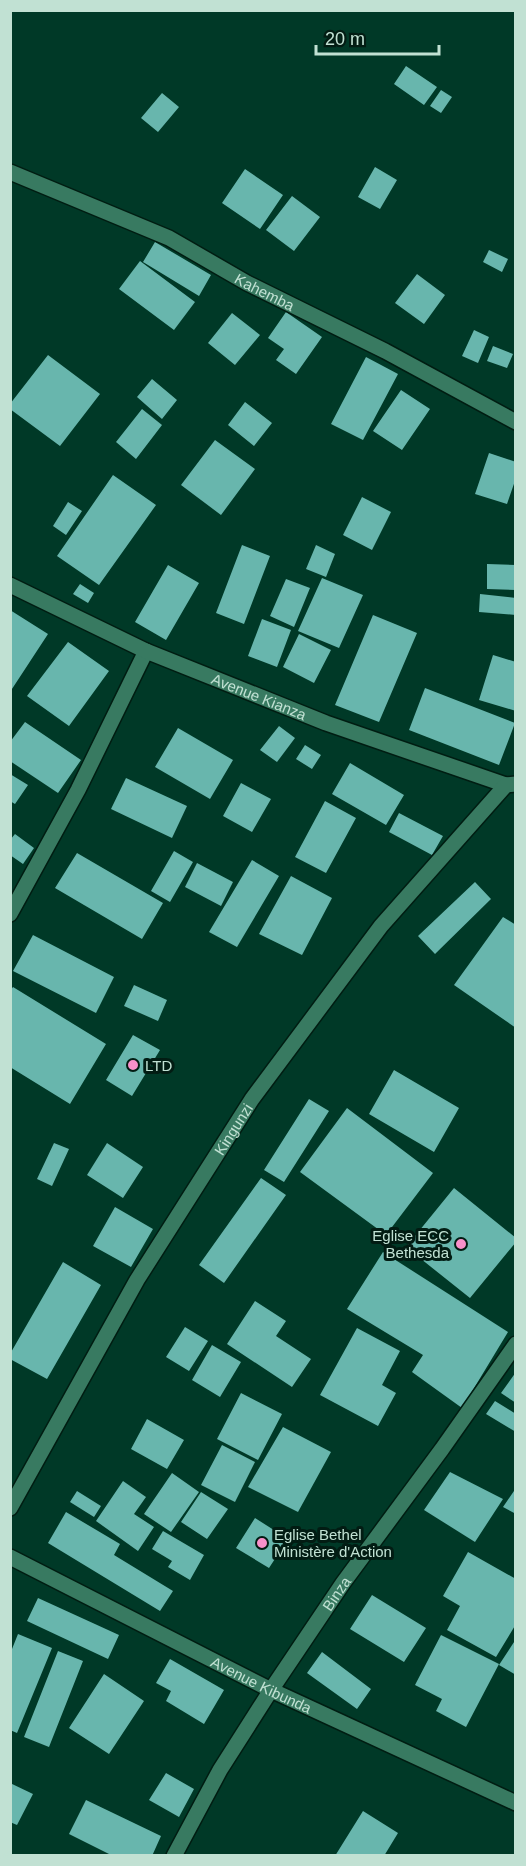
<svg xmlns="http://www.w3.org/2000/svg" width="526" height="1866" viewBox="0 0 526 1866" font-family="Helvetica,sans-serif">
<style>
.building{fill:#68b6ad}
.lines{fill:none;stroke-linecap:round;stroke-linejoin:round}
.lane-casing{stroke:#001d12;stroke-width:18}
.street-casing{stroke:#001d12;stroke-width:18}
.lane{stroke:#387a61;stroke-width:15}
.street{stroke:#387a61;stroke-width:15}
.poi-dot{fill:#f890ca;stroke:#021c13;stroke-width:2}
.labels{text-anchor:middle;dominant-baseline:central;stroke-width:6;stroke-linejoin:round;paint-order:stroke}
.street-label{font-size:15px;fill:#c1e1d3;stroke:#021c13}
.poi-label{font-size:15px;fill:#c1e1d3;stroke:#021c13;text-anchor:start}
</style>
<rect width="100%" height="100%" fill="#003927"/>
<path class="building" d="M406,66L437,87L424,105L394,84Z
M441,90L452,97L441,113L430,106Z
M162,93L179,107L158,132L141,118Z
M375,167L397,180L380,209L358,197Z
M245,169L283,195L260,229L222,203Z
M292,196L320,217L294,251L266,230Z
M155,242L211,275L199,296L143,262Z
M489,250L508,259L502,272L483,262Z
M140,261L195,302L174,330L119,289Z
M417,274L445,295L424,324L395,303Z
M286,312L322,337L296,374L276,360L284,349L268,338Z
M232,313L260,335L235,365L208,343Z
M474,330L489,337L478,363L462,356Z
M493,346L513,354L507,368L487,361Z
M48,355L100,394L60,446L10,409V404Z
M366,357L398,374L363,440L331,424Z
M152,379L177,400L162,419L137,397Z
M401,390L430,409L402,450L373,431Z
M245,402L272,423L254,446L228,425Z
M142,409L162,425L136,459L116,442Z
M215,440L255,469L221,515L181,485Z
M489,453L516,462V478L507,504L475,494Z
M113,475L156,505L99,585L57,556Z
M362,497L391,512L372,550L343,535Z
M68,502L82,511L66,535L53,526Z
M242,545L270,556L244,624L216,613Z
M316,545L335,554L326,577L306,569Z
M487,564L516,565V590L487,589Z
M168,565L199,583L166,640L135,622Z
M322,578L363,595L339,648L298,631Z
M286,579L310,588L294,627L270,616Z
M80,584L94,593L88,603L73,594Z
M480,594L516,598V615L479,612Z
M10,610L48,634L10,692Z
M373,615L417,633L379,722L335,705Z
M262,619L291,630L277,667L248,656Z
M299,634L331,650L314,683L283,667Z
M68,642L109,671L69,726L27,696Z
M493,655L516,662V711L479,700Z
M425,688L515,723L499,765L409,730Z
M25,722L81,760L58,793L10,761V742Z
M279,726L295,738L277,762L260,750Z
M178,728L233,760L210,799L155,767Z
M305,745L321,755L312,769L296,759Z
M350,763L404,795L386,825L332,794Z
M10,774L28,785L15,804L10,801Z
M126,778L187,806L172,838L111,809Z
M241,783L271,799L252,832L223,816Z
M325,801L356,818L326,873L295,857Z
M399,813L443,836L432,855L389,832Z
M15,834L34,848L23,864L10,855V840Z
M174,851L193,862L170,902L151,891Z
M77,853L163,903L142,939L55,888Z
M252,860L279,876L237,947L209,932Z
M197,863L233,882L221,906L185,887Z
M291,876L332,898L302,955L259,934Z
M475,882L491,899L435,954L418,936Z
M503,917L516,925V1028L454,985Z
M33,935L114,977L96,1013L13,971Z
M134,985L167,1000L158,1021L124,1006Z
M13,987L106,1044L70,1104L10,1067V991Z
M133,1035L160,1050L132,1096L106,1080Z
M394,1070L459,1108L434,1152L369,1114Z
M309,1099L329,1111L284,1182L264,1170Z
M347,1108L433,1173L386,1235L300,1172Z
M54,1143L69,1149L52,1186L37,1179Z
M107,1143L143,1167L123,1198L87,1175Z
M261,1178L286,1195L224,1283L199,1265Z
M454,1188L516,1238V1242L470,1298L406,1247Z
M115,1207L153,1229L131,1267L93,1246Z
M383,1252L508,1332L462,1408L412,1372L423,1355L347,1309Z
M63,1262L101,1285L47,1379L10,1359V1354Z
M255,1301L286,1321L276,1336L311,1359L292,1387L227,1344Z
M185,1327L208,1341L189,1371L166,1357Z
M357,1328L400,1351L382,1385L396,1393L378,1426L320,1395Z
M212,1345L241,1362L220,1397L192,1380Z
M516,1372V1403L501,1393Z
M241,1393L282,1414L258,1460L217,1439Z
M495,1401L516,1414V1432L486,1414Z
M147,1419L184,1440L167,1469L131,1449Z
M283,1427L331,1452L298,1512L248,1487Z
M222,1445L255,1462L235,1502L201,1485Z
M450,1472L503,1499L475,1542L424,1510Z
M172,1473L199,1492L171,1532L144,1514Z
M123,1481L146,1497L134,1514L154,1527L138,1551L96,1521Z
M516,1488V1514L503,1507Z
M77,1491L101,1506L94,1517L70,1502Z
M201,1492L228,1509L207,1539L181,1522Z
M66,1512L120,1544L114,1555L173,1591L160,1611L48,1543Z
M255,1518L288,1539L269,1568L236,1548Z
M163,1531L204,1555L190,1580L168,1567L172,1561L152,1549Z
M468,1552L516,1579V1624L496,1657L447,1630L460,1606L443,1596Z
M372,1595L426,1628L404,1662L350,1629Z
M38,1598L119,1635L108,1659L27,1621Z
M18,1634L52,1648L17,1733L10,1730V1654Z
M441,1635L499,1664L466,1727L436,1711L442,1699L415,1685Z
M516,1639V1675L499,1665Z
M58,1651L83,1661L49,1747L24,1737Z
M322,1652L371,1689L357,1709L307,1673Z
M170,1659L224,1690L204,1724L166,1701L171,1691L156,1683Z
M104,1674L144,1701L109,1754L69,1728Z
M166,1773L194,1789L179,1817L149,1800Z
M10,1783L33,1794L17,1825L10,1822Z
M86,1800L161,1836L152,1856H113L69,1834Z
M363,1811L398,1833L384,1856H335Z"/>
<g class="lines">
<defs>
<path id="lane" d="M10,914L78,790L146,651"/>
<g id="street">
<path id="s1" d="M10,172L169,238L247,283L385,351L516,422"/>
<path id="s2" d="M10,585L146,651L326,723L506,785L516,784"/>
<path id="s3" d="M10,1508L137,1280L252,1099L381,926L506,785"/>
<path id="s4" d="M10,1557L271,1690L516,1803"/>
<path id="s5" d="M174,1856L220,1770L271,1690L343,1583L442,1449L516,1344"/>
</g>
</defs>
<use href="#lane" class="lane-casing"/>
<use href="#street" class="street-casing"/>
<use href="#lane" class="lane"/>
<use href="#street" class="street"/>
</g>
<g class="poi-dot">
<circle cx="133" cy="1065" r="6"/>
<circle cx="461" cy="1244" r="6"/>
<circle cx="262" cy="1543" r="6"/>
</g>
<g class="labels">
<g class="street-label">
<text stroke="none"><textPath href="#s1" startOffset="282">Kahemba</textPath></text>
<text stroke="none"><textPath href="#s2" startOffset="273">Avenue Kianza</textPath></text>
<text stroke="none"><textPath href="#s3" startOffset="440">Kingunzi</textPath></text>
<text stroke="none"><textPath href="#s5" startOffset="309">Binza</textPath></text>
<text stroke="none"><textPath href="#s4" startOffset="282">Avenue Kibunda</textPath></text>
</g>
<g class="poi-label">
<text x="145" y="1065">LTD</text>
<text x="449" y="1235" text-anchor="end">Eglise ECC<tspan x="449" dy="17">Bethesda</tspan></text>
<text x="274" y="1534">Eglise Bethel<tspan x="274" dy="17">Ministère d'Action</tspan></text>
</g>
</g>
<rect width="526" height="1866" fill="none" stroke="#c1e1d3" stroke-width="24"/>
<path d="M316 45v9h123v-9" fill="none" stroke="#c1e1d3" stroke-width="3"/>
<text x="325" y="45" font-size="18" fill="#c1e1d3" stroke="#021c13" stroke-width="4.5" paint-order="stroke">20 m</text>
</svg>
